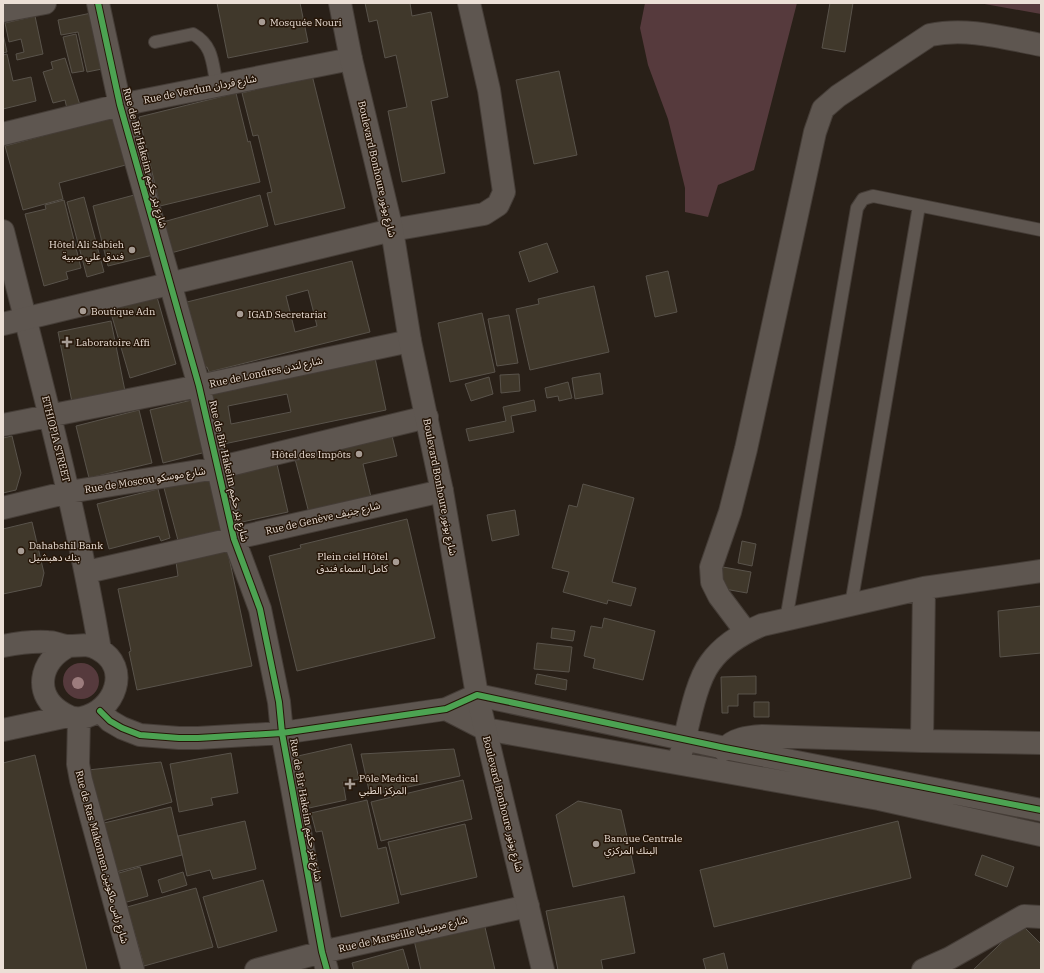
<svg xmlns="http://www.w3.org/2000/svg" width="1044" height="973" viewBox="0 0 1044 973" font-family="'IBM Plex Serif','Noto Sans Arabic',serif">
<style>
.green{fill:#563a3d}
.building{fill:#40382b;stroke:#59534b;fill-rule:evenodd}
.lines{fill:none;stroke-linecap:round;stroke-linejoin:round}
.lane-casing{stroke:#453d37;stroke-width:14}
.street-casing{stroke:#453d37;stroke-width:24}
.secondary-casing{stroke:#453d37;stroke-width:24}
.lane{stroke:#5e5650;stroke-width:12}
.street{stroke:#5e5650;stroke-width:22}
.secondary{stroke:#5e5650;stroke-width:22}
.cycleway-casing{stroke:#261608;stroke-width:8}
.cycleway{stroke:#4ca352;stroke-width:6}
.tree{fill:#9c7c7d}
.poi-dot{fill:#a79c94;stroke:#261608;stroke-width:1.5}
.labels{text-anchor:middle;dominant-baseline:central;stroke-width:3;stroke-linejoin:round;paint-order:stroke}
.poi-label{font-size:10px;fill:#ebdfd6;stroke:#261608;text-anchor:start}
.street-label{font-size:10px;fill:#ebdfd6;stroke:#261608}
</style>
<rect width="100%" height="100%" fill="#292018"/>
<path class="green" d="M645,3H797L754,170L718,185L708,217L685,212V188L668,119L648,65L640,28Z
M979,3H1041V14Z
M63 681a18 18 0 1 1 36 0a18 18 0 1 1-36 0Z"/>
<path class="building" d="M217,3H300L308,42L228,58Z
M365,3H410L412,16L431,12L448,97L431,101L445,173L402,182L388,111L407,107L396,55L385,58L377,20L369,22Z
M830,3H853L845,52L822,48Z
M96,12L107,68L87,72L78,32L61,35L58,20Z
M35,16L43,54L17,60L16,54L24,52L21,39L9,42L5,23Z
M3,34L7,52L3,53Z
M76,34L84,71L72,73L63,37Z
M7,54L13,81L31,77L36,101L3,109V55Z
M65,58L80,105L67,109L65,100L53,103L43,72L53,69L51,62Z
M559,71L577,155L534,164L516,80Z
M312,75L345,208L275,225L267,193L272,192L258,135L253,136L242,93Z
M236,93L248,142L250,141L260,182L160,206L139,117Z
M119,115L133,163L59,183L63,199L23,210L5,146Z
M138,194L153,255L108,266L93,206Z
M260,195L268,226L171,253L163,222Z
M84,197L104,272L87,277L67,202Z
M64,200L81,268L66,272L68,279L44,286L25,214L46,209L45,205Z
M547,243L558,272L529,282L519,252Z
M352,261L370,332L209,372L207,367L203,368L187,302ZM308,290L317,326L295,332L286,296Z
M668,271L677,312L655,317L646,276Z
M594,286L609,352L530,370L516,309L539,304L538,299Z
M155,290L176,364L130,378L108,303Z
M482,313L495,372L450,382L438,323Z
M509,315L518,363L497,366L488,319Z
M111,321L125,391L72,402L58,332Z
M375,358L386,410L219,445L208,393ZM287,394L291,412L231,424L228,406Z
M600,373L603,394L575,399L572,378Z
M519,374L520,391L501,393L500,375Z
M489,377L493,394L471,401L465,384Z
M568,382L572,398L559,401L558,396L547,398L545,388Z
M196,399L210,451L163,463L150,410Z
M534,400L536,411L511,416L514,432L469,441L466,429L506,421L503,407Z
M139,410L152,463L89,478L76,426Z
M12,436L21,473L16,490L3,493V438Z
M392,436L397,456L363,464L371,497L309,513L295,459Z
M276,460L288,512L242,522L230,472Z
M212,475L227,531L179,544L164,488Z
M583,484L634,498L612,582L636,588L631,606L608,600L607,604L563,592L569,572L552,568L569,505L577,507Z
M158,489L170,538L161,541L159,536L109,549L97,504Z
M515,510L519,535L492,541L487,515Z
M407,519L435,638L297,671L269,556L301,548L300,545Z
M32,522L44,573L41,586L3,594V529Z
M742,541L756,544L752,566L738,563Z
M227,548L252,666L137,690L129,652L131,651L118,589L178,576L176,562Z
M723,567L751,572L747,593L719,588Z
M1041,606V653L1000,657L998,611Z
M604,618L655,631L643,680L593,668L595,659L584,656L591,626L602,628Z
M552,628L575,631L573,641L551,638Z
M537,643L572,647L569,672L534,669Z
M537,674L567,680L566,690L535,684Z
M756,676V694H738V706H728V713H722L721,677Z
M754,702H769V717H754Z
M351,744L359,779L343,782L346,800L309,808L298,756Z
M454,749L460,776L370,795L361,754Z
M231,753L238,793L211,798L213,805L179,812L170,764Z
M35,755L87,970H3V763Z
M161,762L172,802L102,821L88,770Z
M463,780L472,819L381,841L371,802Z
M367,800L378,849L386,847L399,903L341,917L322,831L316,832L311,813Z
M578,801L621,810L635,873L573,887L556,815Z
M171,807L182,855L116,872L104,823Z
M245,821L256,869L213,879L210,870L187,876L178,836Z
M898,821L911,878L714,927L700,870Z
M465,824L477,877L401,895L388,842Z
M982,855L1014,867L1007,887L975,875Z
M140,867L148,896L120,904L112,875Z
M183,872L187,885L162,893L158,880Z
M263,880L277,931L218,948L203,897Z
M196,888L213,947L144,966L127,907Z
M624,896L635,953L601,960L603,970H558L546,911Z
M484,923L495,970H421L414,940Z
M1021,924L1041,944V970H973Z
M403,949L409,970H354L352,963Z
M724,953L728,970H706L703,959Z"/>
<g class="lines">
<defs>
<path id="lane" d="M155,42L193,34C214,46 212,64 217,86
M851,605L919,206
M786,620L857,208L863,199L873,196L1041,230"/>
<path id="street" d="M98,3L120,105L199,386L234,539L260,609L279,702L282,733L322,952L327,970
M3,11L45,3
M3,134L120,105L351,59
M392,230L484,214L498,205L504,192L489,90L469,3
M3,231C38,370 76,508 100,650
M3,425L199,386L410,341
M3,508L69,492L217,468L427,417
M87,572L442,491
M746,632L719,596L712,582L711,567L730,512L746,449L815,132L823,109L838,96L930,35C967,27 1004,38 1041,45
M3,646C18,643 33,641 48,642C55,642 62,646 69,646C80,646 87,643 98,649C132,667 115,712 81,718C76,719 69,717 64,714C32,696 39,660 69,646
M446,709L485,729L879,799L1041,835
M100,711L110,721L122,728L140,735L179,738H198L282,733L446,709L477,695L725,748L1041,810
M79,719L78,764L81,780L133,970
M3,730L68,716
M922,741L924,588
M724,750C733,738 749,737 763,736L922,741L1041,743
M681,753C688,728 695,683 710,663C722,646 743,633 762,625L924,588L1041,571
M256,970L322,952L528,906
M923,970L950,958L1024,916L1041,917"/>
<path id="secondary" d="M340,3L351,59L392,230L410,341L442,491L477,695L543,970
M3,324L392,230"/>
</defs>
<use href="#lane" class="lane-casing"/>
<use href="#street" class="street-casing"/>
<use href="#secondary" class="secondary-casing"/>
<use href="#lane" class="lane"/>
<use href="#street" class="street"/>
<use href="#secondary" class="secondary"/>
<defs>
<path id="cycleway" d="M98,3L120,105L199,386L234,539L260,609L279,702L282,733L322,952L327,970
M100,711L110,721L122,728L140,735L179,738H198L282,733L446,709L477,695L725,748L1041,810"/>
</defs>
<use href="#cycleway" class="cycleway-casing"/>
<use href="#cycleway" class="cycleway"/>
</g>
<circle class="tree" cx="78" cy="683" r="6"/>
<g class="poi-dot">
<circle cx="262" cy="22" r="4"/>
<circle cx="132" cy="250" r="4"/>
<circle cx="83" cy="311" r="4"/>
<circle cx="240" cy="314" r="4"/>
<path d="M65 336h4v4h4v4h-4v4h-4v-4h-4v-4h4z"/>
<circle cx="359" cy="454" r="4"/>
<circle cx="21" cy="551" r="4"/>
<circle cx="396" cy="562" r="4"/>
<path d="M348 778h4v4h4v4h-4v4h-4v-4h-4v-4h4z"/>
<circle cx="596" cy="844" r="4"/>
</g>
<g class="labels">
<g class="poi-label">
<text x="270" y="22">Mosquée Nouri</text>
<text x="124" y="244" text-anchor="end">Hôtel Ali Sabieh<tspan x="124" dy="12">فندق علي صبية</tspan></text>
<text x="91" y="311">Boutique Adn</text>
<text x="248" y="314">IGAD Secretariat</text>
<text x="76" y="342">Laboratoire Affi</text>
<text x="351" y="454" text-anchor="end">Hôtel des Impôts</text>
<text x="29" y="545">Dahabshil Bank<tspan x="29" dy="12">بنك دهبشيل</tspan></text>
<text x="388" y="556" text-anchor="end">Plein ciel Hôtel<tspan x="388" dy="12">كامل السماء فندق</tspan></text>
<text x="359" y="778">Pôle Medical<tspan x="359" dy="12">المركز الطبي</tspan></text>
<text x="604" y="838">Banque Centrale<tspan x="604" dy="12">البنك المركزي</tspan></text>
</g>
<g class="street-label">
<text transform="translate(200 89) rotate(-11)">Rue de Verdun شارع فردان</text>
<text transform="translate(145 158) rotate(75)">Rue de Bir Hakeim شارع بئر حكيم</text>
<text transform="translate(377 169) rotate(77)">Boulevard Bonhoure شارع بونور</text>
<text transform="translate(266 372) rotate(-12)">Rue de Londres شارع لندن</text>
<text transform="translate(56 439) rotate(76)">ETHIOPIA STREET</text>
<text transform="translate(229 471) rotate(77)">Rue de Bir Hakeim شارع بئر حكيم</text>
<text transform="translate(145 480) rotate(-9)">Rue de Moscou شارع موسكو</text>
<text transform="translate(440 487) rotate(79)">Boulevard Bonhoure شارع بونور</text>
<text transform="translate(323 518) rotate(-13)">Rue de Genève شارع جنيف</text>
<text transform="translate(503 804) rotate(76)">Boulevard Bonhoure شارع بونور</text>
<text transform="translate(306 810) rotate(80)">Rue de Bir Hakeim شارع بئر حكيم</text>
<text transform="translate(102 857) rotate(75)">Rue de Ras Makonnen شارع راس ماكونين</text>
<text transform="translate(403 934) rotate(-13)">Rue de Marseille شارع مرسيليا</text>
</g>
</g>
<rect width="1044" height="973" fill="none" stroke="#ebdfd6" stroke-width="8"/>
</svg>
